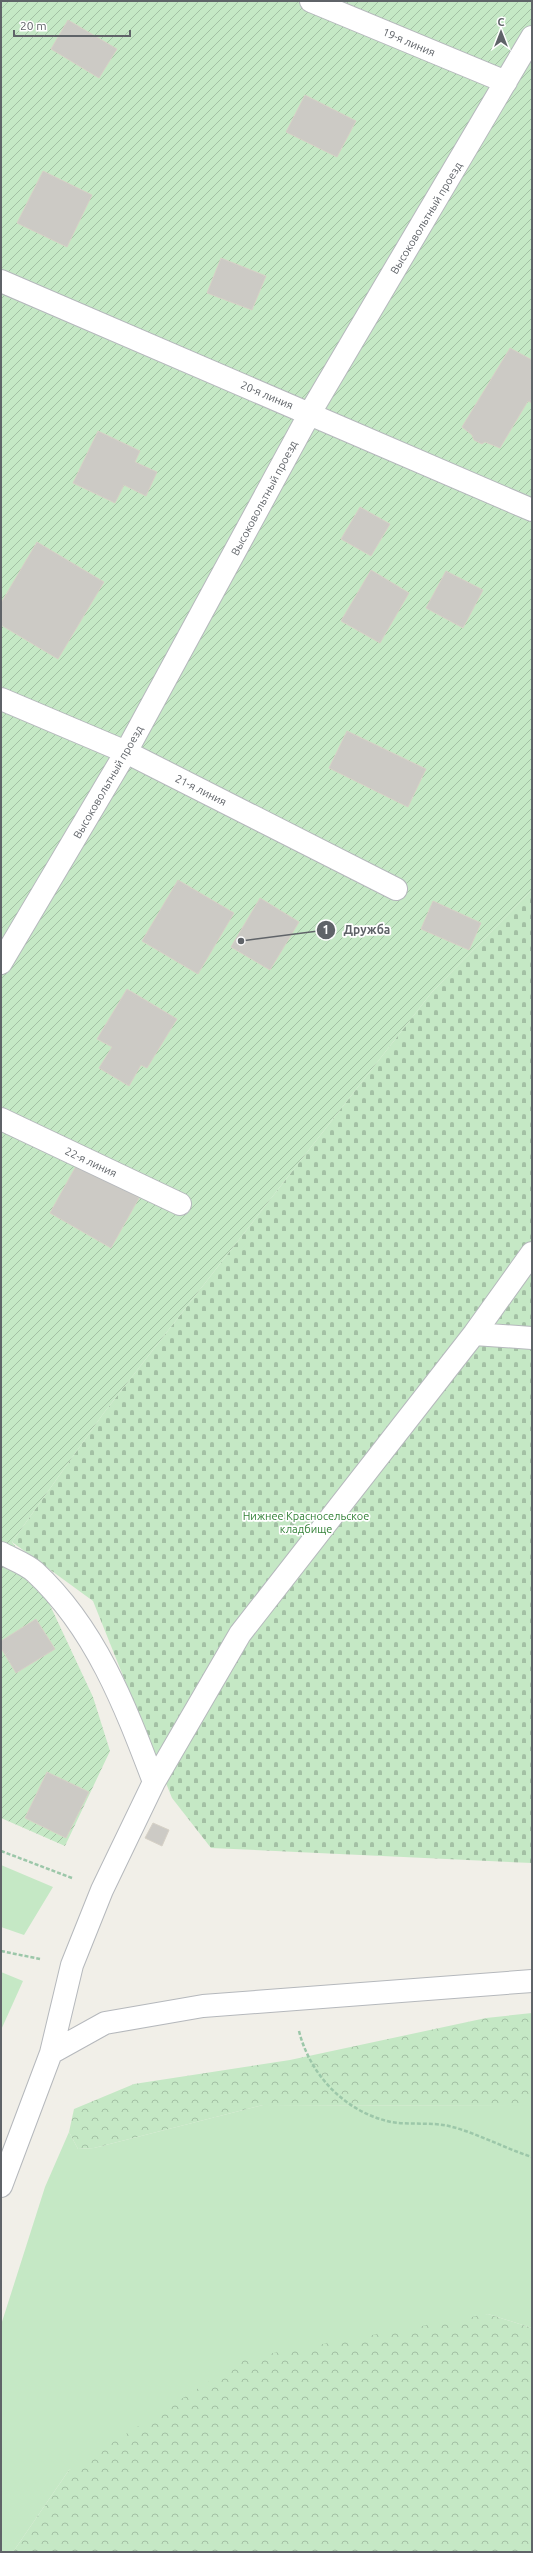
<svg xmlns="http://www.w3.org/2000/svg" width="533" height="2553" viewBox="0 0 533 2553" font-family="Ubuntu,sans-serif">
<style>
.green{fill:#c5e8c5}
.forest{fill:url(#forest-crowns)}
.cemetery{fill:url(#cemetery-stones)}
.garden{fill:url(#garden-furrows)}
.building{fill:#cccac5;stroke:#d6d1c6}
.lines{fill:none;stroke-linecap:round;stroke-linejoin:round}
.minor-casing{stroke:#b5b8bc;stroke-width:24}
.path{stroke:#9cc7a9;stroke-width:2.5;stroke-dasharray:4 2;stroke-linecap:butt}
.minor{stroke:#fff;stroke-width:22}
.labels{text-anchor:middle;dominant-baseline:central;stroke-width:3.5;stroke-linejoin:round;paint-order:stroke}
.street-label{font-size:11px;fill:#5f6368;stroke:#fff}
.park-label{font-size:11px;fill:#348238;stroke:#fff}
.leader{fill:none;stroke:#5f6368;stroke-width:1.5}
.callout-dot{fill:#5f6368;stroke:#fff;stroke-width:1.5}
.mark-label{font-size:12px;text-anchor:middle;font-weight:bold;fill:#fff}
.callout-label{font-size:12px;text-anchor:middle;font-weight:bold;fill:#5f6368;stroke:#fff;stroke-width:3.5;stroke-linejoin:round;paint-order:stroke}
</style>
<defs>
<pattern id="forest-crowns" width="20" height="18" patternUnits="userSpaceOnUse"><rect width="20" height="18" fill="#c5e8c5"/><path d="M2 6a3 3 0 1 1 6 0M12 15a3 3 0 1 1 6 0" fill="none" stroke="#a3c0a4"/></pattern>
<pattern id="cemetery-stones" width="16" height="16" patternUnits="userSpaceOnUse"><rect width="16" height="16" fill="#c5e8c5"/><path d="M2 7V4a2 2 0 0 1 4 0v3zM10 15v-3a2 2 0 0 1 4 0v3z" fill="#a3c0a4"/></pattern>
<pattern id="garden-furrows" width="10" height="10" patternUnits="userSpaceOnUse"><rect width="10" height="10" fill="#c5e8c5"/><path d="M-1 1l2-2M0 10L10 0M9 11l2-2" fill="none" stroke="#a3c0a4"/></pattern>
</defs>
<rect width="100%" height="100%" fill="#f1efe8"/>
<path class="green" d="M1,1865L53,1887L24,1935L1,1927Z
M1,1972L23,1981L1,2030Z
M263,2105L532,2106V2328L488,2314L69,2470L13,2552H1V2325L45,2187L69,2132L78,2149L94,2148Z"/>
<path class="forest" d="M532,2013V2106L263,2105L94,2148L78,2149L69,2132L74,2109L134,2084L290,2060L486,2018Z
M488,2314L532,2328V2552H13L69,2470L246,2358Z"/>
<path class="cemetery" d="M532,890V1863L211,1848L172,1798L93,1601L12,1542L103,1414L432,992Z"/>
<path class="garden" d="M1,1H532V890L432,992L103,1414L12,1542L34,1571L49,1603L93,1697L110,1751L65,1846L1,1818Z"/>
<path class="building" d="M68,20L117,49L99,78L51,49Z
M305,95L356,121L337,157L286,132Z
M43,171L92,195L67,247L17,223Z
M221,258L266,276L252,310L207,293Z
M510,348L532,360V403L528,401L500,448L485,442L482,444L474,440L472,435L462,427Z
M98,431L140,451L135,462L157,472L146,496L124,485L115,503L73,483Z
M360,507L390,524L371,556L341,539Z
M37,542L104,582L58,659L1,625V603Z
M371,570L409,593L380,643L341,621Z
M446,571L483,590L463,628L426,608Z
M347,731L426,769L408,807L329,768Z
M178,880L234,913L198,974L142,941Z
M260,898L299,922L270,970L231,947Z
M433,901L481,923L469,950L421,929Z
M127,989L177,1019L147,1068L141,1065L129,1086L99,1068L112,1047L97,1039Z
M76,1166L92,1175L94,1172L139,1198L111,1248L50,1213Z
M36,1619L55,1649L16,1673L1,1648V1641Z
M47,1772L89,1792L66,1838L25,1818Z
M153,1823L169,1830L162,1846L145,1838Z"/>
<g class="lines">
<defs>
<path id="minor" d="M311,1L506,82
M1,281L532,510
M1,699L126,752L396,889
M1,963L126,752L310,413L532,37
M1,1119L180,1204
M474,1334L532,1338
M1,1553C12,1559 26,1564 35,1572C96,1629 125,1706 154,1782
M51,2053L105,2023L203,2006L532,1981
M1,2186L51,2053L72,1965L102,1890L154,1782L240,1634L474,1334L532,1253"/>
</defs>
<use href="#minor" class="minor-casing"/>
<path class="path" d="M1,1851L72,1878
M1,1951L40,1959
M299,2031C310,2075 345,2112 391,2122C410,2125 431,2122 449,2126C477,2133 504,2148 532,2157"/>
<use href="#minor" class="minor"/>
</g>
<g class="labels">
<g class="street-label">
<text transform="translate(409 42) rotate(23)">19-я линия</text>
<text transform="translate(426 218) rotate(-59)">Высоковольтный проезд</text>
<text transform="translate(267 395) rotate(23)">20-я линия</text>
<text transform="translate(264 498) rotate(-62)">Высоковольтный проезд</text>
<text transform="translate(108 782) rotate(-60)">Высоковольтный проезд</text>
<text transform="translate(201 790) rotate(27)">21-я линия</text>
<text transform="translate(91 1162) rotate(25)">22-я линия</text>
</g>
<g class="park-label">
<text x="306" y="1516">Нижнее Красносельское<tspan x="306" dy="13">кладбище</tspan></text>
</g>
</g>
<path class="leader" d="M241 941L326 930"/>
<g class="callout-dot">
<circle cx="241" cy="941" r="4"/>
<circle cx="326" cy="930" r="10"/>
</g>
<g class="mark-label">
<text x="326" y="934">1</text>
</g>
<g class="callout-label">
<text x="367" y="934">Дружба</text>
</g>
<rect width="533" height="2553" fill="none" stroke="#5f6368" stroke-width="4"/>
<g transform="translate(501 32)" stroke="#ffffff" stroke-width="3" paint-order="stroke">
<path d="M0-3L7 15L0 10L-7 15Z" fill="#5f6368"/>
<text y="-6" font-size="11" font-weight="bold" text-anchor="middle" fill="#5f6368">С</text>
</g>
<path d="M14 30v6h116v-6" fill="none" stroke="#5f6368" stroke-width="2"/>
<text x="20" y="30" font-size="12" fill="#5f6368" stroke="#ffffff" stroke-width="3" paint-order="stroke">20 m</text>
</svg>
